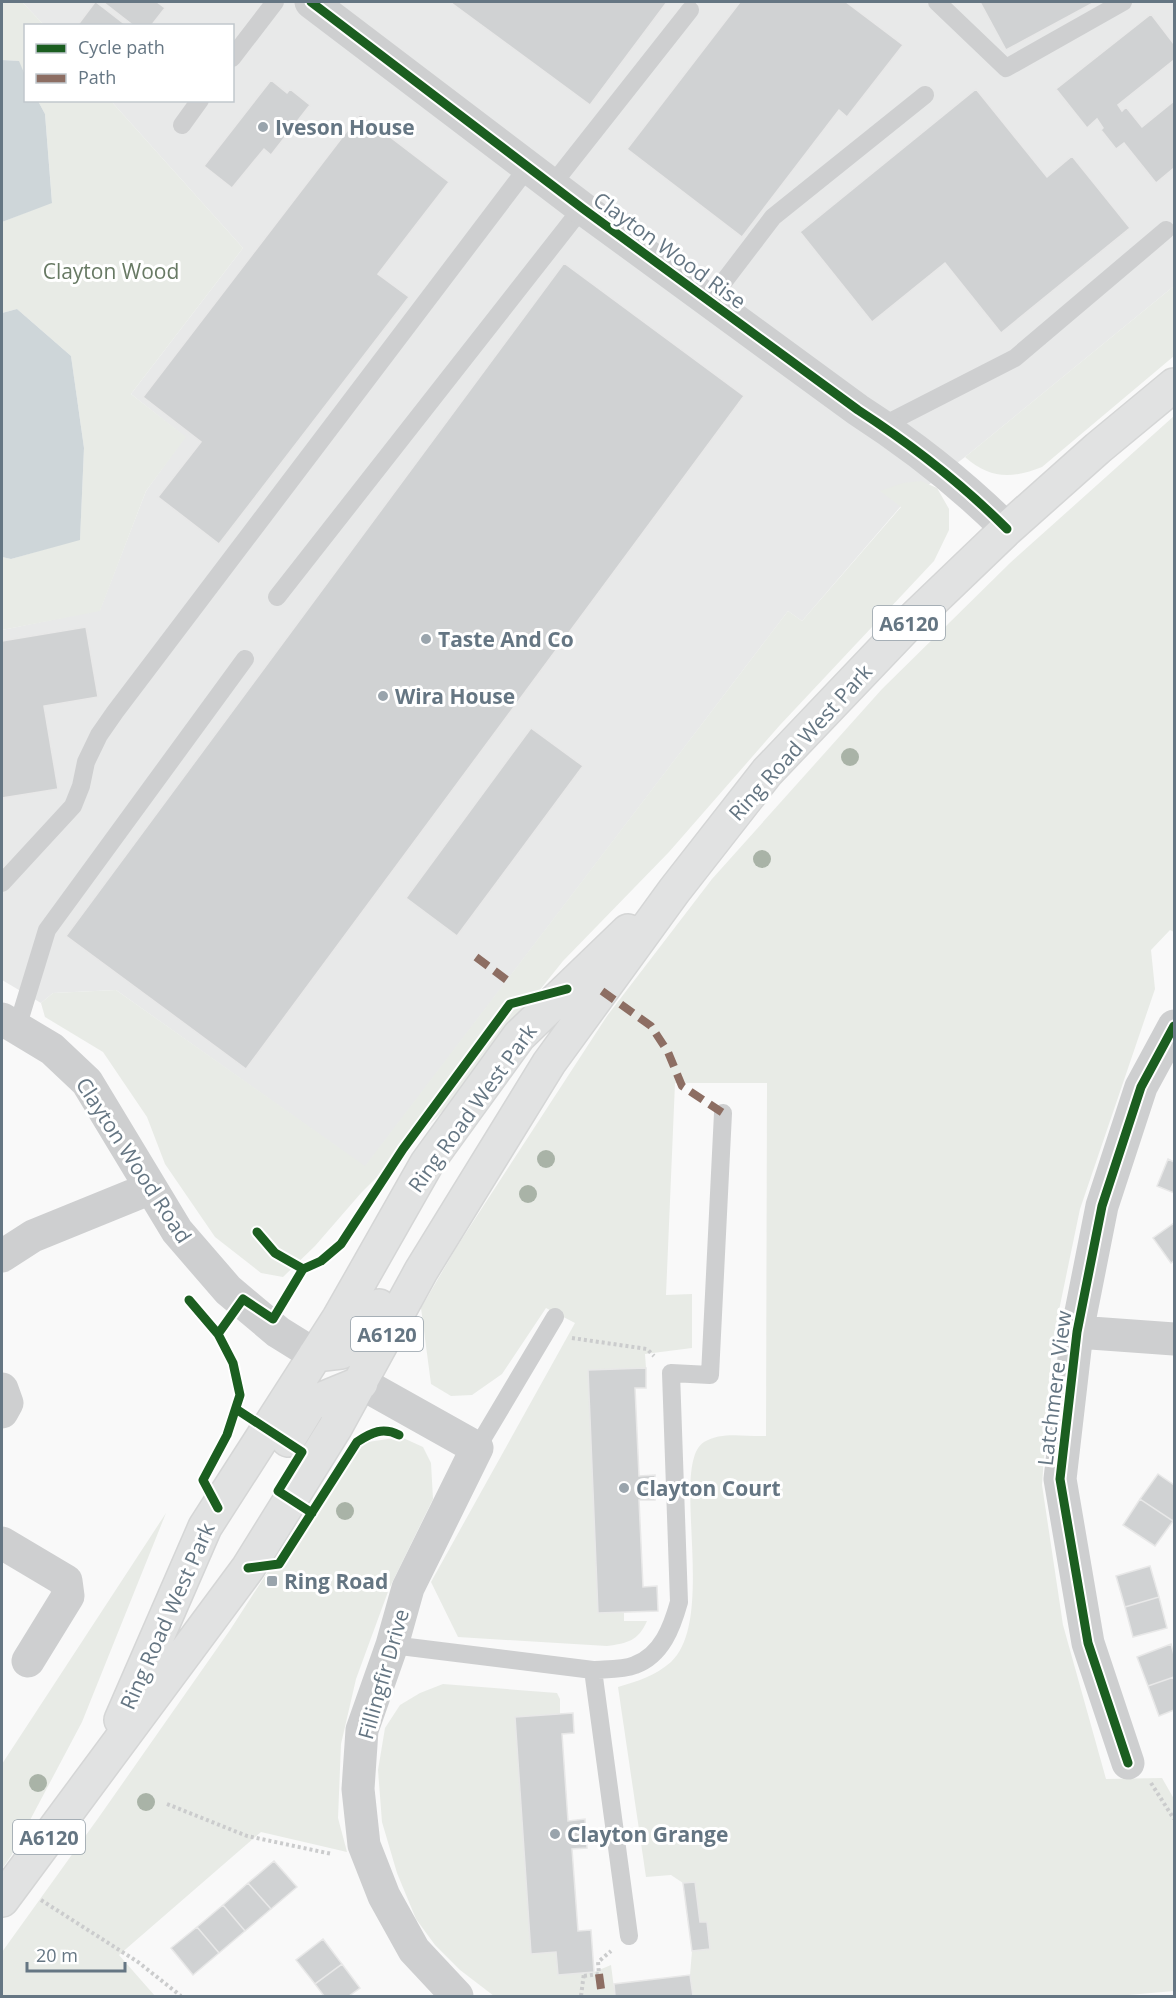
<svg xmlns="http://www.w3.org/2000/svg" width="1176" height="1998" viewBox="0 0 1176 1998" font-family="'Open Sans',sans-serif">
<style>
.built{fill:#e8e9e9}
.green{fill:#e8ebe6}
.water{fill:#ced6d9}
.building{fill:#d0d2d3;stroke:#e8e8e8;stroke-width:1.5}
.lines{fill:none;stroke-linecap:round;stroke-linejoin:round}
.trunk-casing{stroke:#d5d6d6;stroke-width:36}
.path{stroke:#cbcccd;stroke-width:4;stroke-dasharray:3 3;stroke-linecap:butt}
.service{stroke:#cecfd0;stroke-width:18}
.minor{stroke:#cecfd0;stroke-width:33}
.trunk{stroke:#e1e2e2;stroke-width:33}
.quiet{stroke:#8d6e63;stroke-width:8;stroke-dasharray:15 8;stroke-linecap:butt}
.cycleway-casing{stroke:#fff;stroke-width:13}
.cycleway{stroke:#1b5e20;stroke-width:9}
.tree{fill:#a9b3a7}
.poi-dot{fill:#99a4ac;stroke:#fff;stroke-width:2}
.labels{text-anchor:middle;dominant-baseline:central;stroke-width:6;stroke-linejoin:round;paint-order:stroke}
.shield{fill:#fff;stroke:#939fa8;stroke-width:1.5}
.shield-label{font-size:20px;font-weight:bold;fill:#657683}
.poi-label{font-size:21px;font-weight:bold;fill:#657683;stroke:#fff;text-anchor:start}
.street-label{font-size:21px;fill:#657683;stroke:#fff}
.park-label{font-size:21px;fill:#687a64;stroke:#fff}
</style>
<rect width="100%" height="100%" fill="#f9f9f9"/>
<path class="built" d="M22,2H1174V286L965,457L901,506L802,621L788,611L365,1167L116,990L53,993L41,1003L2,980V630L100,610L146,491L185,437L131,394L243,248L111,101L232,100V26L44,25Z"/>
<path class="green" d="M2,2H22L44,25L26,26L25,75L18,61L2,60Z
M38,101H111L243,248L131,394L186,437L146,491L100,611L2,630V557L11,559L80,539L84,448L71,356L17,309L2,313V222L52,202L45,114Z
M1174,286V356L1042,467C1012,479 990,479 965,457Z
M1174,416V932L1170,930L1151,950L1155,989L1080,1209L1052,1344L1042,1485L1063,1625L1106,1779L1162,1778L1174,1799V1991L1117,1996H693L690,1975L692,1951L710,1949L707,1922H700L695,1882L683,1883L671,1875L646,1877L618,1687C638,1681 655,1676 671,1662C718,1618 669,1464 704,1442C722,1431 746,1437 766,1436L767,1083H675L666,1295L692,1294V1348L645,1354L646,1368L588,1370L598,1613H624V1621H647C638,1641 628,1643 607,1646L458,1637L431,1582L575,1323L546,1308L502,1374L472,1395L451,1396L431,1384L421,1308L456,1248L607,1016L712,879L882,689L1010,563Z
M921,481L937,488L949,509V530L934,561L780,725L669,852L563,961L443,1111L361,1193L315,1246L283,1277L261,1273L215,1237L165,1164L147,1117L103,1052L45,1017L41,1003L53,993L116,990L365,1166L788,611L802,621L901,507L880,491L903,483Z
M401,1437L423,1447L431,1463L433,1499L389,1589L356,1679L341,1744L338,1818L347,1852L261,1832L119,1955L155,1996H2V1952L99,1817L230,1630L344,1454L368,1442Z
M166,1513L82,1722L11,1856L2,1869V1764Z
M443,1684L557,1693L560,1699V1714L515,1717L532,1954L556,1952L558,1975L594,1972L611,1965L615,1996H494L460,1970L435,1945L416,1919L397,1873L382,1822L378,1770L385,1728L400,1705L420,1693Z"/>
<path class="water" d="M2,60L19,61L25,75L26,100L38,101L45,114L52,203L2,222Z
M17,309L71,356L84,448L80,540L11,559L2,557V313Z"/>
<path class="building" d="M95,2H96L127,26H77Z
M103,2H157L165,8L151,26H134Z
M450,2H667L590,105Z
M740,2H846L903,45L847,117L839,110L742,237L627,149Z
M980,2H1095L1006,50Z
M1151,14L1174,44V60L1118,105L1122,111L1126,107L1142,127L1174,101V168L1156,183L1124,143L1116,149L1101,130L1103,128L1097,119L1087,128L1056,89Z
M271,80L287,93L290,89L310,105L271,155L264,149L232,188L204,166Z
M976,89L1047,177L1072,156L1130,228L1001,333L945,263L872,322L800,232Z
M360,114L449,182L378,274L409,297L219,544L158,497L201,442L143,397Z
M564,263L744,396L246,1069L66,936Z
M86,627L98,697L44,706L58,789L2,798V641Z
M531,728L583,766L457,936L406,898Z
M1168,1159L1174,1162V1193L1157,1186Z
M1174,1223V1261L1171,1263L1153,1238Z
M646,1368V1388H635L639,1476L655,1475V1500H639L643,1587L657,1586L658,1611L598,1613L588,1370Z
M1158,1474L1174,1485V1518L1173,1521L1140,1499Z
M1140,1499L1173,1521L1155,1546L1123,1525Z
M1150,1566L1159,1597L1125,1607L1116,1576Z
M1159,1597L1167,1628L1133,1637L1125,1607Z
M1171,1644L1174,1655V1677L1148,1686L1137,1657Z
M1174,1677V1710L1159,1716L1148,1686Z
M573,1713L574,1733L562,1734L568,1821L585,1819L587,1848L572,1849L578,1931L591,1930L594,1972L558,1975L556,1952L531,1954L515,1717Z
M274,1861L297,1887L271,1909L248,1883Z
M695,1882L700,1922H707L710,1949L692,1951L683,1883Z
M248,1883L271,1909L245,1931L223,1905Z
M223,1905L245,1931L219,1953L197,1927Z
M197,1927L219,1953L193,1975L171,1948Z
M323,1939L342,1964L315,1984L296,1960Z
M342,1964L360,1988L349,1996H324L315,1984Z
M690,1975L693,1996H615L614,1984Z"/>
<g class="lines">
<defs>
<path id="trunk" d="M315,1355L341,1352L356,1344L379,1306
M288,1440L310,1404L361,1383
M121,1720L205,1527L339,1318L427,1163L519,1036L628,931
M2,1900L248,1568L335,1428L421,1271L549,1063L674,891L767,772L910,622L1007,529L1098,448L1174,385"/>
</defs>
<use href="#trunk" class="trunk-casing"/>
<path class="path" d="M572,1338L647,1349L654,1356
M1151,1783L1174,1819
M167,1804L247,1836L332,1854
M41,1900L138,1962L181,1996
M584,1976L599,1974L598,1962L611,1951
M581,1996L584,1973"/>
<path class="service" d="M937,2L1006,68L1123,2
M232,58L275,2
M182,125L200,100
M552,185L690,10
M709,301L773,217L925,95
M882,426L1015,358L1166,230
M277,597L582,208
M2,883L73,806L81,786L86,762L99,735L115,712L528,167
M17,1028L47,930L245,659
M477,1448L555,1317
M392,1645L593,1670L629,1936
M593,1670C606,1669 623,1670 635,1665C662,1655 672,1627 679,1602L671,1373L710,1375L723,1113"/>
<path class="minor" d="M311,2L582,208L858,410C909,443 964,486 1007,529
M2,1019L52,1049L87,1082L177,1231L228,1290L278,1332L315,1355
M2,1256L33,1236L151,1188
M1077,1332L1174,1339
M361,1383L477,1448L408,1588L392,1645L362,1730L358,1789L364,1845L384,1896L414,1950L457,1996
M2,1389L7,1403L2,1412
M2,1543L66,1581L68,1596L28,1661
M1128,1763L1088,1643L1060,1479L1077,1332L1102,1206L1141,1087L1174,1026"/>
<use href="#trunk" class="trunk"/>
<path class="quiet" d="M476,957L512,984
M602,991L651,1026L668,1052L682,1086L723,1113
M599,1974L602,1996"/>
<defs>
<path id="cycleway" d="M311,2L582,208L858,410C909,443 964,486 1007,529
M257,1232L275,1253L303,1269L321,1261L341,1244L403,1149L510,1004L567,989
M189,1300L218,1334L233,1363L240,1395L227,1435L203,1480L218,1508
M218,1334L243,1299L273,1319L303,1269
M236,1409L302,1452L278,1491L312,1513
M248,1568L279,1564L357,1442C372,1432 383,1427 399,1435
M1128,1763L1088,1643L1060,1479L1077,1332L1102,1206L1141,1087L1174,1026"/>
</defs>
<use href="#cycleway" class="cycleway-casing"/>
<use href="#cycleway" class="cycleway"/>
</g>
<g class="tree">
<circle cx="850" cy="757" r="9"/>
<circle cx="762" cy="859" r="9"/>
<circle cx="546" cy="1159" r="9"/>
<circle cx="528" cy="1194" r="9"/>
<circle cx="345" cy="1511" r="9"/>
<circle cx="38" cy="1783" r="9"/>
<circle cx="146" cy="1802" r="9"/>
</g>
<g class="poi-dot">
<circle cx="263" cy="127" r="6"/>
<circle cx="426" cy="639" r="6"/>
<circle cx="383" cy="696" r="6"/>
<circle cx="624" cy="1488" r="6"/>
<rect x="266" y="1575" width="12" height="12" rx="3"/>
<circle cx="555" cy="1834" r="6"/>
</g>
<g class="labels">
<g class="shield">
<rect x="873" y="606" width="72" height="34" rx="4.5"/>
<rect x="351" y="1317" width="72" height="34" rx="4.5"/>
<rect x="13" y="1820" width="72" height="34" rx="4.5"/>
</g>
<g class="shield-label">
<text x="909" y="623">A6120</text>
<text x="387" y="1334">A6120</text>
<text x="49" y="1837">A6120</text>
</g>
<g class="poi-label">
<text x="275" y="127">Iveson House</text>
<text x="438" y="639">Taste And Co</text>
<text x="395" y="696">Wira House</text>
<text x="636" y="1488">Clayton Court</text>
<text x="284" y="1581">Ring Road</text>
<text x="567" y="1834">Clayton Grange</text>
</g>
<g class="street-label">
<text transform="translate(670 250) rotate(36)">Clayton Wood Rise</text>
<text transform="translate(800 742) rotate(-48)">Ring Road West Park</text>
<text transform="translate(472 1108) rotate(-54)">Ring Road West Park</text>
<text transform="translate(134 1160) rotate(57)">Clayton Wood Road</text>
<text transform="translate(1054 1388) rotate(-83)">Latchmere View</text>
<text transform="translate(167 1616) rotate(-66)">Ring Road West Park</text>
<text transform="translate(383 1674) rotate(-74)">Fillingfir Drive</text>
</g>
<g class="park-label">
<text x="111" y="271">Clayton Wood</text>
</g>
</g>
<rect width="1176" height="1998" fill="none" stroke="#657683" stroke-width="6"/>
<rect x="24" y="24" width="210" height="78" fill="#ffffff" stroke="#c1c8cd" stroke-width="1.5"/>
<rect x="36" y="44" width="30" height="9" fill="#1b5e20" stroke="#c1c8cd" stroke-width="1.5"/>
<text x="78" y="54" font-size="18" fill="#657683">Cycle path</text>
<rect x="36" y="74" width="30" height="9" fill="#8d6e63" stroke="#c1c8cd" stroke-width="1.5"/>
<text x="78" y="84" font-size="18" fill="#657683">Path</text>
<path d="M27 1962v9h98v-9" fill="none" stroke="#657683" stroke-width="3"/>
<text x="36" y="1962" font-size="18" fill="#657683" stroke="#ffffff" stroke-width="4.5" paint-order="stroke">20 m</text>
</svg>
